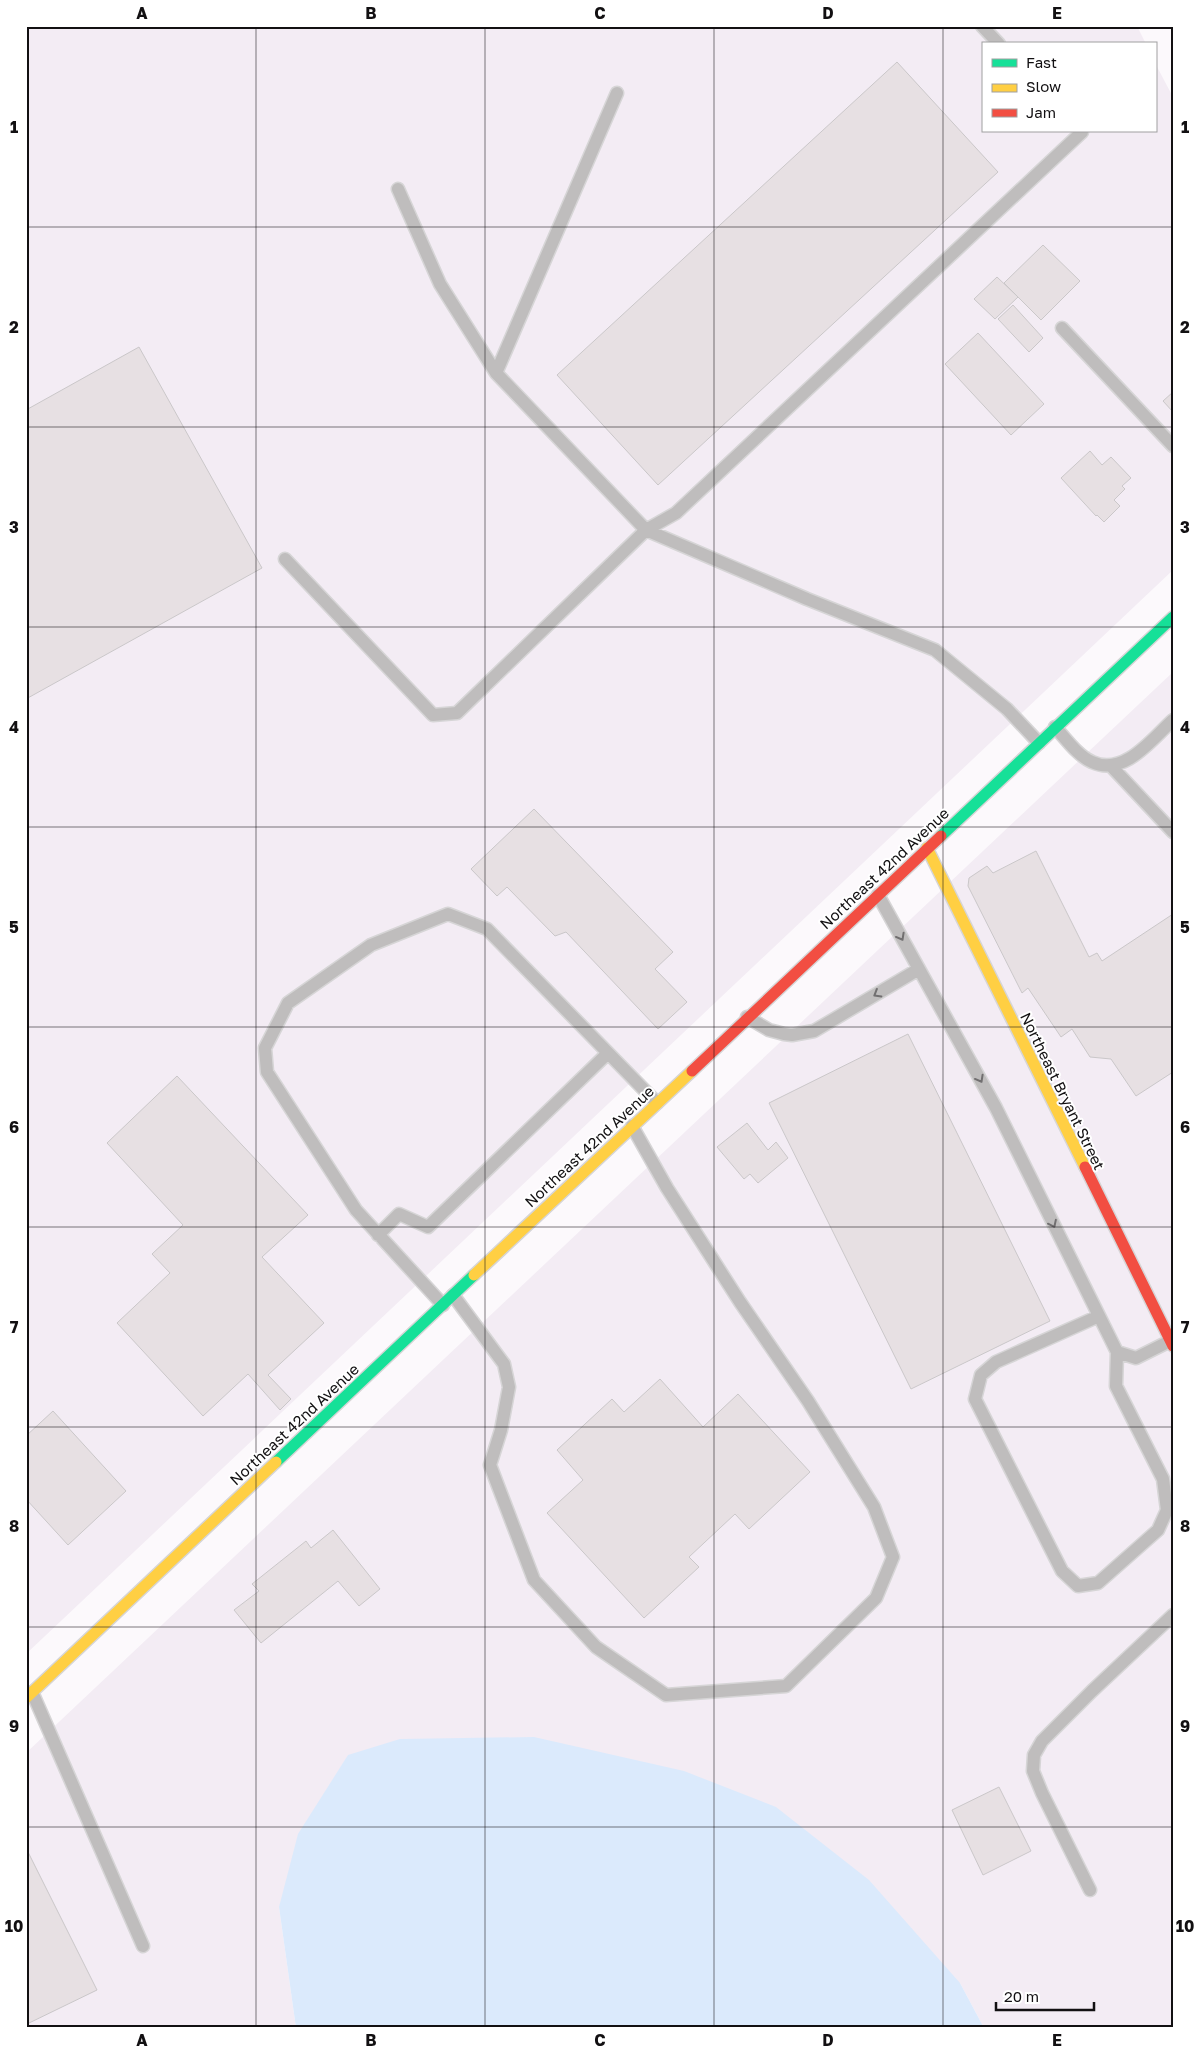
<svg xmlns="http://www.w3.org/2000/svg" width="1199" height="2054" viewBox="0 0 1199 2054" font-family="'Golos Text',sans-serif">
<style>
.built{fill:#f3ecf4}
.water{fill:#dbeafc}
.building{fill:#e7e0e3;stroke:#cac7c9}
.lines{fill:none;stroke-linecap:round;stroke-linejoin:round}
.lane-casing{stroke:#d6d5d6;stroke-width:15}
.fast-casing{stroke:#d6d5d6;stroke-width:14}
.slow-casing{stroke:#d6d5d6;stroke-width:14}
.jam-casing{stroke:#d6d5d6;stroke-width:14}
.lane{stroke:#bfbdbd;stroke-width:12}
.fast{stroke:#16e098;stroke-width:11}
.slow{stroke:#ffcf43;stroke-width:11}
.jam{stroke:#f24e42;stroke-width:11}
.oneway{stroke:#716f70}
.grid{fill:none;stroke:#121012;stroke-width:1;stroke-opacity:0.55}
.labels{text-anchor:middle;dominant-baseline:central;stroke-width:4;stroke-linejoin:round;paint-order:stroke}
.street-label{font-size:15px;fill:#121012;stroke:#fff}
.neatline{fill:none;stroke:#121012;stroke-width:2}
.grid-label{font-size:16px;text-anchor:middle;font-weight:bold;fill:#121012}
</style>
<rect width="100%" height="100%" fill="#fcf9fc"/>
<path class="built" d="M26,26H1137L1146,44H983V131H1155V63L1173,97V570L26,1654Z
M1173,672V2028H984L960,1983L279,1907L296,2028H26V1753Z"/>
<path class="water" d="M534,1737L684,1771L776,1807L869,1880L960,1983L984,2028H296L279,1907L298,1834L348,1755L400,1739Z"/>
<path class="building" d="M897,62L998,172L658,485L557,375Z
M1043,245L1080,281L1041,320L1004,283Z
M997,277L1018,297L995,319L974,299Z
M1013,305L1043,338L1029,352L998,319Z
M978,333L1044,404L1011,435L945,364Z
M139,347L262,568L26,699V410Z
M1173,392V412L1163,401Z
M1090,451L1102,465L1111,457L1131,478L1122,486L1125,489L1114,500L1120,506L1104,522L1097,515L1096,516L1061,478Z
M534,809L673,952L655,969L687,1002L658,1029L566,932L555,936L507,887L497,896L471,869Z
M1036,851L1089,957L1097,953L1102,961L1173,914V1072L1136,1096L1111,1059L1090,1057L1072,1029L1061,1037L1028,988L1022,993L968,886L969,878L987,866L993,873Z
M908,1034L1050,1321L911,1389L769,1103Z
M177,1076L308,1215L262,1257L324,1323L268,1375L291,1399L280,1410L248,1374L203,1416L117,1323L170,1273L152,1254L183,1225L107,1143Z
M747,1123L768,1150L776,1142L788,1158L758,1183L750,1174L744,1179L717,1147Z
M660,1379L703,1427L738,1394L810,1472L749,1529L735,1514L689,1557L699,1567L644,1618L547,1513L583,1480L557,1450L612,1399L624,1412Z
M53,1411L126,1491L68,1545L26,1499V1436Z
M333,1530L380,1589L359,1606L338,1581L261,1643L234,1610L259,1591L252,1584L306,1541L311,1548Z
M999,1787L1031,1851L983,1875L952,1810Z
M28,1852L97,1990L27,2024L26,1853Z"/>
<g class="lines">
<defs>
<path id="lane" d="M982,26L999,44
M398,189L440,284L496,373L646,530L807,599L935,650L1007,709L1039,743
M1062,328L1173,446
M496,373L617,93
M285,559L433,715L457,713L646,530L676,513L1082,132L1081,131
M1055,727C1066,739 1078,756 1092,762C1124,777 1152,739 1173,720
M1111,766L1173,832
M878,895L996,1108L1117,1352L1136,1358L1170,1341
M747,1017L769,1030L784,1034L792,1035L814,1031L919,969
M378,1235L399,1214L428,1227L608,1053
M453,1295L504,1364L509,1387L501,1430L490,1465L534,1580L596,1647L666,1695L786,1686L876,1598L893,1557L874,1507L808,1401L740,1302L667,1188L632,1126
M443,1305L356,1210L267,1072L265,1048L288,1003L371,945L448,914L487,929L657,1103
M1099,1316L996,1362L981,1375L975,1399L1062,1571L1078,1586L1098,1583L1158,1530L1167,1510L1163,1479L1116,1386L1117,1352
M32,1692L143,1946
M1090,1890L1042,1793L1033,1771L1034,1755L1042,1741L1092,1691L1173,1615"/>
<path id="fast" d="M941,836L1173,617
M276,1462L474,1275"/>
<path id="slow" d="M927,848L1085,1167
M474,1275L692,1071
M26,1698L276,1462"/>
<path id="jam" d="M692,1071L941,836
M1085,1167L1173,1346"/>
</defs>
<use href="#lane" class="lane-casing"/>
<use href="#fast" class="fast-casing"/>
<use href="#slow" class="slow-casing"/>
<use href="#jam" class="jam-casing"/>
<use href="#lane" class="lane"/>
<use href="#fast" class="fast"/>
<use href="#slow" class="slow"/>
<use href="#jam" class="jam"/>
</g>
<defs><path id="oneway-chevron" d="M-2-3.5L2.5 0L-2 3.5" fill="none" stroke-width="1.6" stroke-linecap="round" stroke-linejoin="round" transform="scale(1.25)"/></defs>
<g class="oneway">
<use href="#oneway-chevron" transform="translate(901 937) rotate(61)"/>
<use href="#oneway-chevron" transform="translate(877 994) rotate(149)"/>
<use href="#oneway-chevron" transform="translate(980 1079) rotate(61)"/>
<use href="#oneway-chevron" transform="translate(1053 1224) rotate(64)"/>
</g>
<path class="grid" d="M256,26V2028M485,26V2028M714,26V2028M943,26V2028M26,227H1173M26,427H1173M26,627H1173M26,827H1173M26,1027H1173M26,1227H1173M26,1427H1173M26,1627H1173M26,1827H1173"/>
<g class="labels">
<g class="street-label">
<text transform="translate(884 868) rotate(-43)">Northeast 42nd Avenue</text>
<text transform="translate(1063 1091) rotate(64)">Northeast Bryant Street</text>
<text transform="translate(589 1146) rotate(-43)">Northeast 42nd Avenue</text>
<text transform="translate(294 1424) rotate(-43)">Northeast 42nd Avenue</text>
</g>
</g>
<rect width="1199" height="2054" fill="none" stroke="#ffffff" stroke-width="55"/>
<rect x="982" y="42" width="175" height="90" fill="#ffffff" stroke="#a09fa0"/>
<rect x="992" y="59" width="25" height="8" fill="#16e098" stroke="#a09fa0"/>
<text x="1026" y="68" font-size="15" fill="#121012">Fast</text>
<rect x="992" y="84" width="25" height="8" fill="#ffcf43" stroke="#a09fa0"/>
<text x="1026" y="92" font-size="15" fill="#121012">Slow</text>
<rect x="992" y="109" width="25" height="8" fill="#f24e42" stroke="#a09fa0"/>
<text x="1026" y="118" font-size="15" fill="#121012">Jam</text>
<path d="M996 2002v8h98v-8" fill="none" stroke="#121012" stroke-width="2.5"/>
<text x="1004" y="2002" font-size="15" fill="#121012" stroke="#ffffff" stroke-width="4" paint-order="stroke">20 m</text>
<rect x="28" y="28" width="1144" height="1998" class="neatline"/>
<g class="grid-label">
<text x="142" y="19">A</text>
<text x="371" y="19">B</text>
<text x="600" y="19">C</text>
<text x="828" y="19">D</text>
<text x="1057" y="19">E</text>
<text x="14" y="133">1</text>
<text x="1185" y="133">1</text>
<text x="14" y="333">2</text>
<text x="1185" y="333">2</text>
<text x="14" y="533">3</text>
<text x="1185" y="533">3</text>
<text x="14" y="733">4</text>
<text x="1185" y="733">4</text>
<text x="14" y="933">5</text>
<text x="1185" y="933">5</text>
<text x="14" y="1133">6</text>
<text x="1185" y="1133">6</text>
<text x="14" y="1333">7</text>
<text x="1185" y="1333">7</text>
<text x="14" y="1532">8</text>
<text x="1185" y="1532">8</text>
<text x="14" y="1732">9</text>
<text x="1185" y="1732">9</text>
<text x="14" y="1932">10</text>
<text x="1185" y="1932">10</text>
<text x="142" y="2046">A</text>
<text x="371" y="2046">B</text>
<text x="600" y="2046">C</text>
<text x="828" y="2046">D</text>
<text x="1057" y="2046">E</text>
</g>
</svg>
